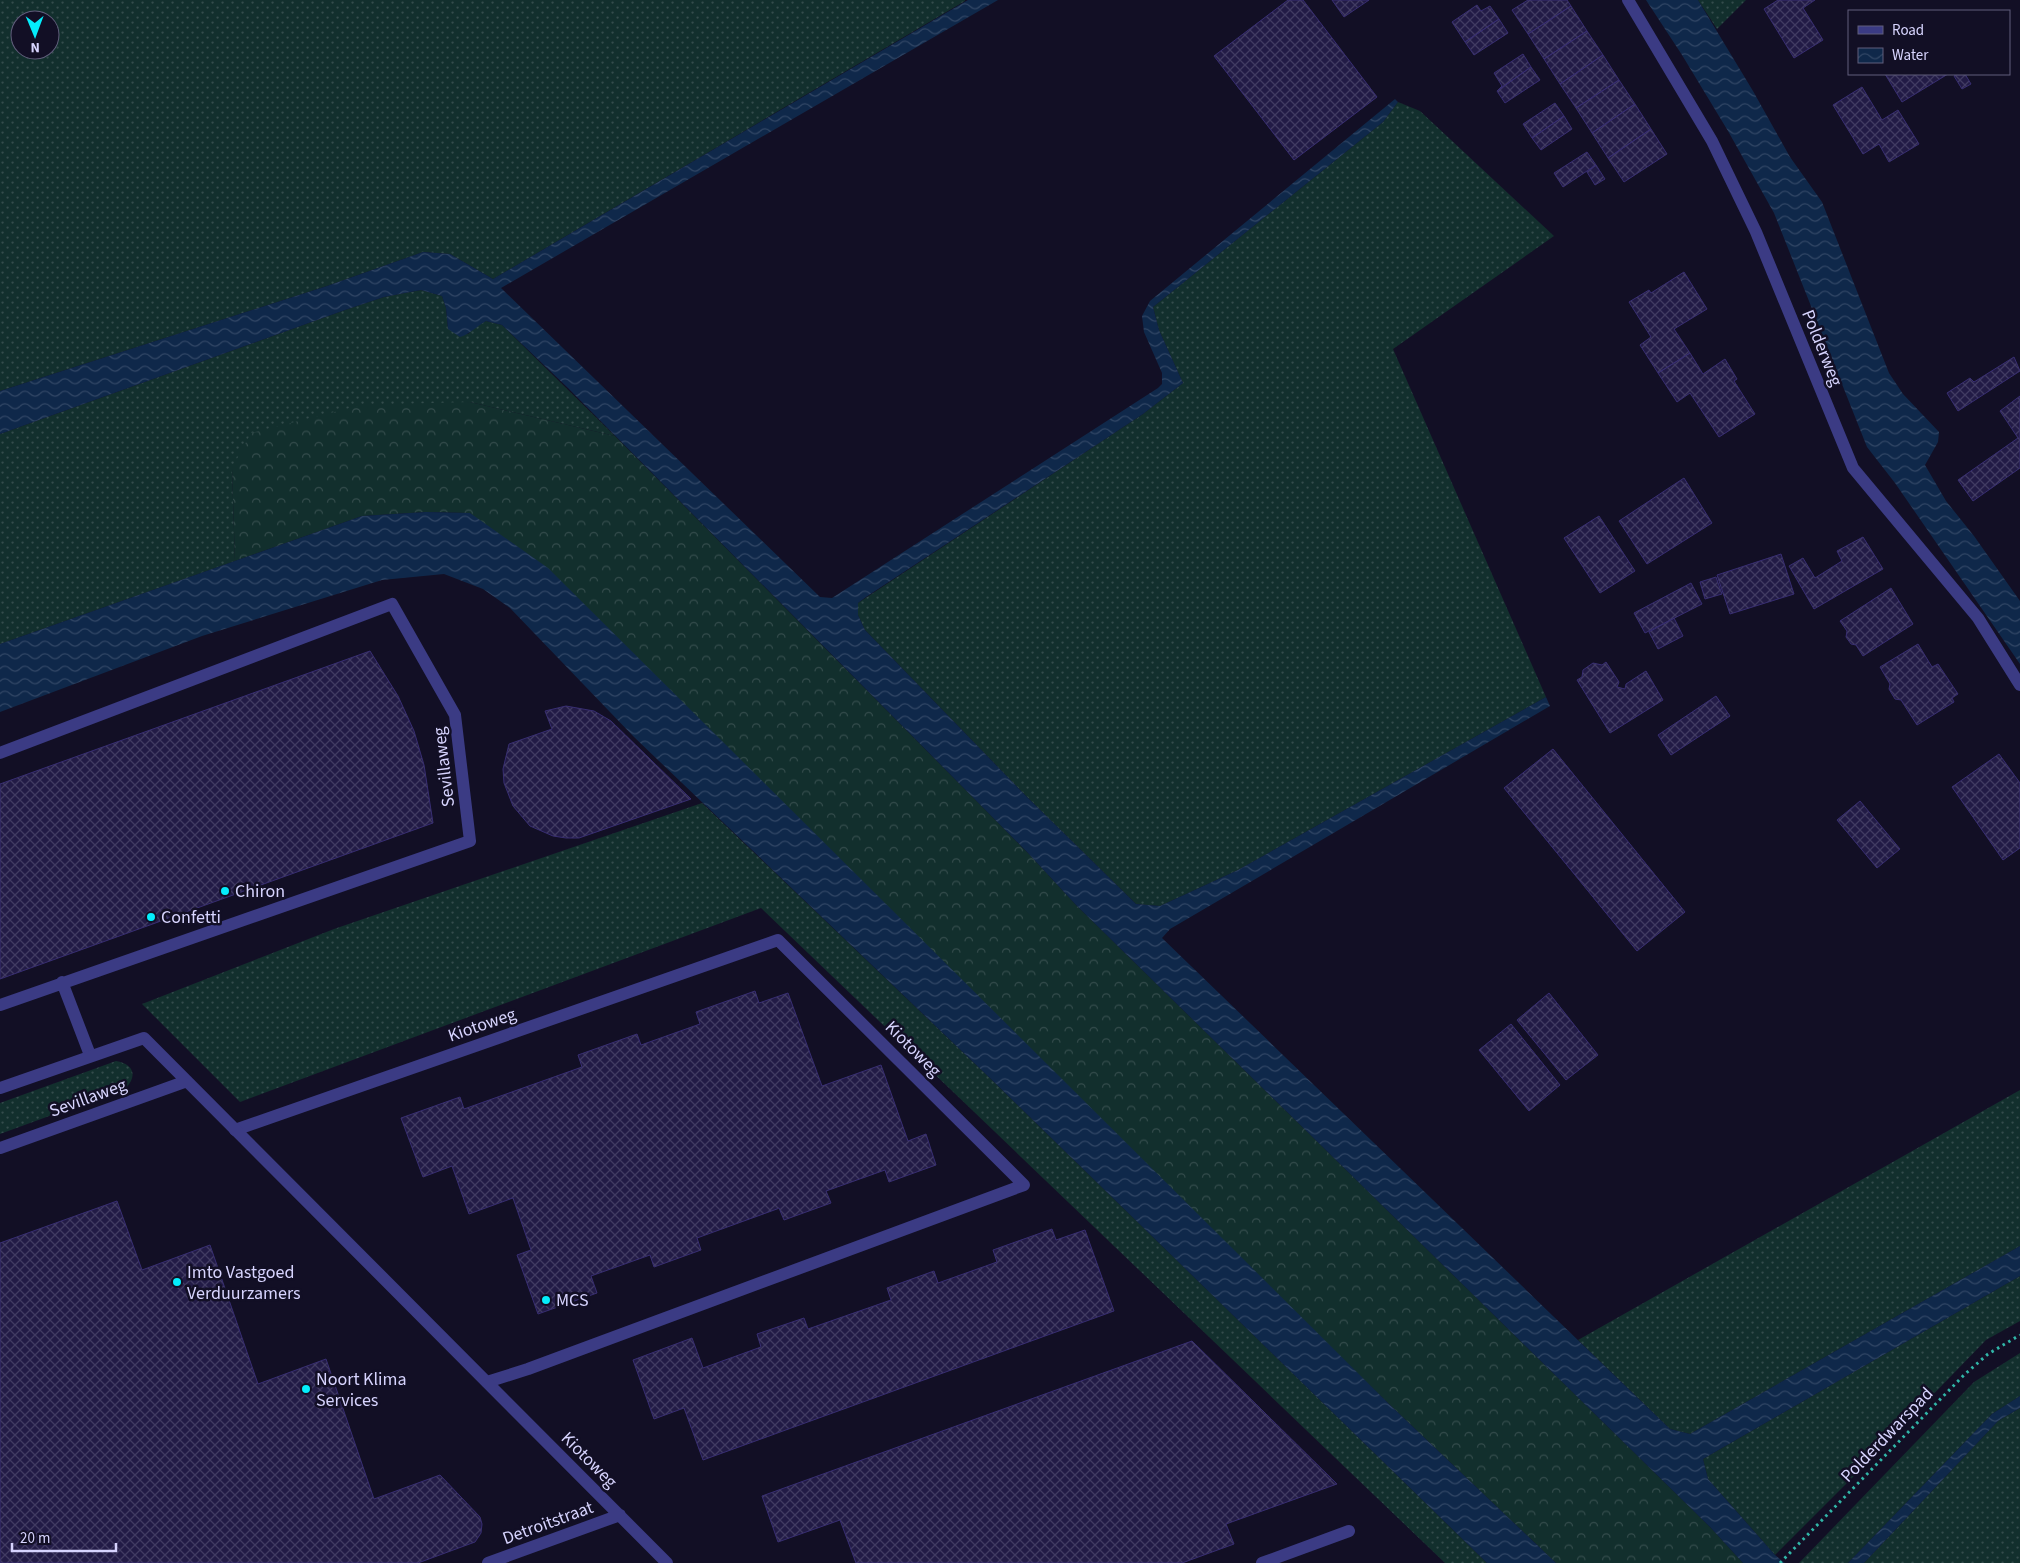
<svg xmlns="http://www.w3.org/2000/svg" width="2020" height="1563" viewBox="0 0 2020 1563" font-family="'Source Sans 3',sans-serif">
<style>
.grass{fill:url(#grass-dots);fill-rule:evenodd}
.forest{fill:url(#forest-crowns)}
.water{fill:url(#water-waves)}
.building{fill:url(#building-cross-hatch);stroke:#382e72}
.lines{fill:none;stroke-linecap:round;stroke-linejoin:round}
.path{stroke:#31b6a8;stroke-width:3;stroke-dasharray:2.5 4;stroke-linecap:butt}
.lane{stroke:#3b3b84;stroke-width:12}
.street{stroke:#3b3b84;stroke-width:12}
.poi-dot{fill:#04edfb;stroke:#120f25;stroke-width:2}
.labels{text-anchor:middle;dominant-baseline:central;stroke-width:5;stroke-linejoin:round;paint-order:stroke}
.street-label{font-size:18px;fill:#d7d4fe;stroke:#120f25}
.poi-label{font-size:18px;fill:#d7d4fe;stroke:#120f25;text-anchor:start}
</style>
<defs>
<pattern id="grass-dots" width="8" height="8" patternUnits="userSpaceOnUse" patternTransform="scale(1.25)"><rect width="8" height="8" fill="#122f2d"/><path d="M2 2h.1M6 6h.1" fill="none" stroke="#344c4c" stroke-width="1.8" stroke-linecap="round"/></pattern>
<pattern id="forest-crowns" width="20" height="18" patternUnits="userSpaceOnUse" patternTransform="scale(1.25)"><rect width="20" height="18" fill="#122f2d"/><path d="M2 6a3 3 0 1 1 6 0M12 15a3 3 0 1 1 6 0" fill="none" stroke="#344c4c"/></pattern>
<pattern id="water-waves" width="16" height="10" patternUnits="userSpaceOnUse" patternTransform="scale(1.25)"><rect width="16" height="10" fill="#0f284a"/><path d="M0 5q4-4 8 0t8 0" fill="none" stroke="#314665"/></pattern>
<pattern id="building-cross-hatch" width="8" height="8" patternUnits="userSpaceOnUse" patternTransform="scale(1.25)"><rect width="8" height="8" fill="#221b46"/><path d="M0 0l8 8M0 8l8-8" fill="none" stroke="#413b62"/></pattern>
</defs>
<rect width="100%" height="100%" fill="#120f25"/>
<path class="grass" d="M0,0H965V1L493,279L450,254L423,252L327,286L0,391ZM20,20H50V50H20Z
M1698,0H1746L1717,29Z
M1398,102L1420,111L1554,236L1393,349L1546,697L1238,870L1160,906L1136,904L1026,796L865,630L858,615V603L1143,414L1183,383L1159,330L1153,307L1383,122Z
M421,290L442,296L446,308L448,329L468,334L476,326L486,321L502,325L615,436L470,402L232,468L235,561L0,644V434L345,310L384,297Z
M702,803L994,1082L1487,1563H1445L761,908L240,1102L142,1004L334,929Z
M116,1061C133,1064 138,1075 126,1088L0,1134V1103Z
M2020,1090V1246L1690,1434L1670,1429L1578,1340Z
M2020,1276V1321L1986,1340L1861,1469L1775,1555L1708,1479L1703,1459Z
M2020,1353V1396L1992,1414L1848,1563H1799L1974,1382Z
M2020,1408V1563H1864L1998,1421Z"/>
<path class="forest" d="M470,402L615,436L1028,853L1076,905L1710,1527L1743,1563H1556L1390,1405L470,513L426,512L362,516L235,561L232,468L251,433L362,405Z"/>
<path class="water" d="M968,0H998L501,288L820,597L832,598L1158,388L1162,384V373L1144,332L1142,316L1150,301L1395,99L1398,102L1383,122L1153,307L1159,330L1183,383L1143,414L866,597L858,603V615L865,630L1026,796L1136,904L1160,906L1238,870L1546,697L1550,706L1170,929L1162,938L1670,1429L1690,1434L2020,1246V1276L1703,1459L1708,1479L1775,1555L1785,1563H1743L1710,1527L1076,905L1028,853L568,388L502,325L486,321C477,326 470,334 460,337L448,329L446,308L442,296L421,290L384,297L345,310L0,434V391L327,286L423,252L450,254L493,279Z
M1646,0H1698L1753,91L1790,157L1822,202L1889,373L1903,394L1939,432L1938,442L1925,465L1946,501L1974,536L2020,601V664L1895,483L1867,447L1774,213L1728,131L1682,55Z
M426,512L470,513L548,568L1390,1405L1556,1563H1487L994,1082L634,737L510,608L483,589L444,574L382,580L202,636L0,712V644L362,516Z
M2020,1396V1408L1998,1421L1864,1563H1848L1992,1414Z"/>
<path class="building" d="M1288,0H1303L1377,97L1294,160L1214,56Z
M1332,0H1369L1344,17Z
M1528,0H1567L1571,6L1528,34L1512,10Z
M1778,0H1815L1803,8L1823,40L1794,58L1764,9Z
M1477,5L1481,11L1490,6L1499,19L1465,42L1452,22Z
M1571,6L1587,31L1544,59L1528,34Z
M1499,19L1508,33L1474,55L1465,42Z
M1587,31L1603,55L1560,84L1544,59Z
M1523,54L1531,67L1497,91L1502,86L1494,73Z
M1603,55L1619,80L1576,108L1560,84Z
M1531,67L1540,80L1505,103L1497,91Z
M1885,74H1948L1902,102Z
M1958,74H1965L1971,84L1962,89L1954,76Z
M1619,80L1635,104L1592,133L1576,108Z
M1862,87L1882,120L1898,110L1919,144L1889,162L1879,144L1863,154L1833,105Z
M1555,103L1564,116L1532,138L1523,124Z
M1635,104L1651,129L1608,158L1592,133Z
M1564,116L1572,129L1541,150L1532,138Z
M1651,129L1667,154L1624,182L1608,158Z
M1587,152L1596,165L1563,187L1554,173Z
M1596,165L1605,179L1595,185L1587,172Z
M1684,272L1707,309L1674,329L1690,353L1658,373L1640,345L1651,337L1629,302L1649,290L1651,293Z
M1690,353L1703,374L1725,359L1737,379L1734,381L1755,414L1719,437L1690,393L1677,402L1658,373Z
M2014,357L2020,371L1958,411L1947,393L1970,378L1974,382Z
M2020,396V468L1973,501L1958,480L2018,438L2000,411Z
M1684,478L1712,523L1647,564L1619,521Z
M1599,516L1635,571L1600,593L1564,538Z
M1863,537L1883,569L1814,609L1789,566L1803,558L1815,578L1842,561L1837,551Z
M1781,554L1794,594L1730,614L1717,575Z
M1716,577L1722,594L1705,599L1700,582Z
M1691,583L1702,604L1645,633L1634,613Z
M1891,588L1913,624L1863,656L1856,645L1851,644L1846,637L1847,631L1840,621Z
M1674,618L1683,636L1658,649L1649,632Z
M1918,644L1932,667L1938,664L1958,694L1952,698L1954,702L1917,725L1901,700L1895,699L1889,689L1890,684L1880,667Z
M370,651L398,696L414,731L424,765L433,823L0,979V784Z
M1606,662L1619,682L1617,687L1625,689L1626,684L1646,671L1663,700L1610,733L1577,680L1582,677L1583,670L1593,663L1602,665Z
M1716,696L1730,716L1671,755L1658,735Z
M566,706L594,711L611,721L691,799L579,838H566L553,836L530,826L513,806L504,783L503,769L509,744L552,729L545,711Z
M1553,749L1685,912L1637,951L1504,788Z
M1999,754L2020,783V848L2003,860L1952,787Z
M1860,801L1900,849L1877,868L1837,820Z
M755,991L759,1003L788,993L822,1086L881,1065L908,1141L926,1134L936,1165L889,1182L885,1170L826,1191L831,1203L784,1220L779,1208L777,1209L697,1238L701,1250L654,1267L650,1255L591,1276L597,1293L538,1314L517,1255L531,1250L513,1198L469,1214L452,1166L423,1177L401,1118L460,1097L464,1109L582,1067L578,1055L637,1034L641,1045L700,1024L696,1012Z
M1549,993L1598,1055L1566,1080L1517,1020Z
M1511,1024L1560,1085L1529,1111L1479,1050Z
M117,1201L142,1270L210,1245L258,1384L326,1359L374,1499L440,1475L480,1517L482,1524L481,1533L475,1542L418,1563H0V1243Z
M1052,1229L1056,1240L1085,1230L1114,1311L703,1460L684,1408L654,1419L633,1360L692,1338L703,1368L761,1347L757,1334L804,1318L808,1329L891,1300L887,1288L934,1271L938,1283L997,1262L993,1250Z
M1192,1341L1337,1484L1226,1524L1234,1544L1182,1563H856L840,1520L778,1542L762,1496Z"/>
<g class="lines">
<path class="path" d="M1780,1563L1964,1375L1988,1354L2020,1335"/>
<path class="lane" d="M0,753L392,604L455,715L470,841L0,1005
M62,982L90,1055
M235,1130L778,940L1024,1185L528,1369L487,1382
M1262,1563L1349,1531"/>
<path class="street" d="M1628,0L1712,141L1756,232L1853,468L1978,618L2020,685
M0,1088L144,1038L667,1563
M0,1148L187,1081
M488,1563L620,1515"/>
</g>
<g class="poi-dot">
<circle cx="225" cy="891" r="5"/>
<circle cx="151" cy="917" r="5"/>
<circle cx="177" cy="1282" r="5"/>
<circle cx="546" cy="1300" r="5"/>
<circle cx="306" cy="1389" r="5"/>
</g>
<g class="labels">
<g class="street-label">
<text transform="translate(1822 348) rotate(68)">Polderweg</text>
<text transform="translate(444 767) rotate(-97)">Sevillaweg</text>
<text transform="translate(482 1025) rotate(-19)">Kiotoweg</text>
<text transform="translate(913 1049) rotate(45)">Kiotoweg</text>
<text transform="translate(88 1098) rotate(-20)">Sevillaweg</text>
<text transform="translate(1887 1435) rotate(-46)">Polderdwarspad</text>
<text transform="translate(589 1460) rotate(45)">Kiotoweg</text>
<text transform="translate(548 1523) rotate(-20)">Detroitstraat</text>
</g>
<g class="poi-label">
<text x="235" y="891">Chiron</text>
<text x="161" y="917">Confetti</text>
<text x="187" y="1272">Imto Vastgoed<tspan x="187" dy="21">Verduurzamers</tspan></text>
<text x="556" y="1300">MCS</text>
<text x="316" y="1379">Noort Klima<tspan x="316" dy="21">Services</tspan></text>
</g>
</g>
<rect x="1848" y="10" width="162" height="65" fill="#120f25" stroke="#615e7c"/>
<rect x="1858" y="26" width="25" height="8" fill="#3b3b84" stroke="#615e7c"/>
<text x="1892" y="35" font-size="15" fill="#d7d4fe">Road</text>
<rect x="1858" y="48" width="25" height="15" fill="url(#water-waves)" stroke="#615e7c"/>
<text x="1892" y="60" font-size="15" fill="#d7d4fe">Water</text>
<g transform="translate(35 35) rotate(179)"><circle r="24" fill="#120f25" stroke="#615e7c"/>
<path d="M0-4L9 19L0 12L-9 19Z" fill="#04edfb"/>
<text y="-8" font-size="14" font-weight="bold" text-anchor="middle" fill="#d7d4fe">N</text>
</g>
<path d="M12 1543v8h104v-8" fill="none" stroke="#d7d4fe" stroke-width="2.5"/>
<text x="20" y="1543" font-size="15" fill="#d7d4fe" stroke="#120f25" stroke-width="4" paint-order="stroke">20 m</text>
</svg>
